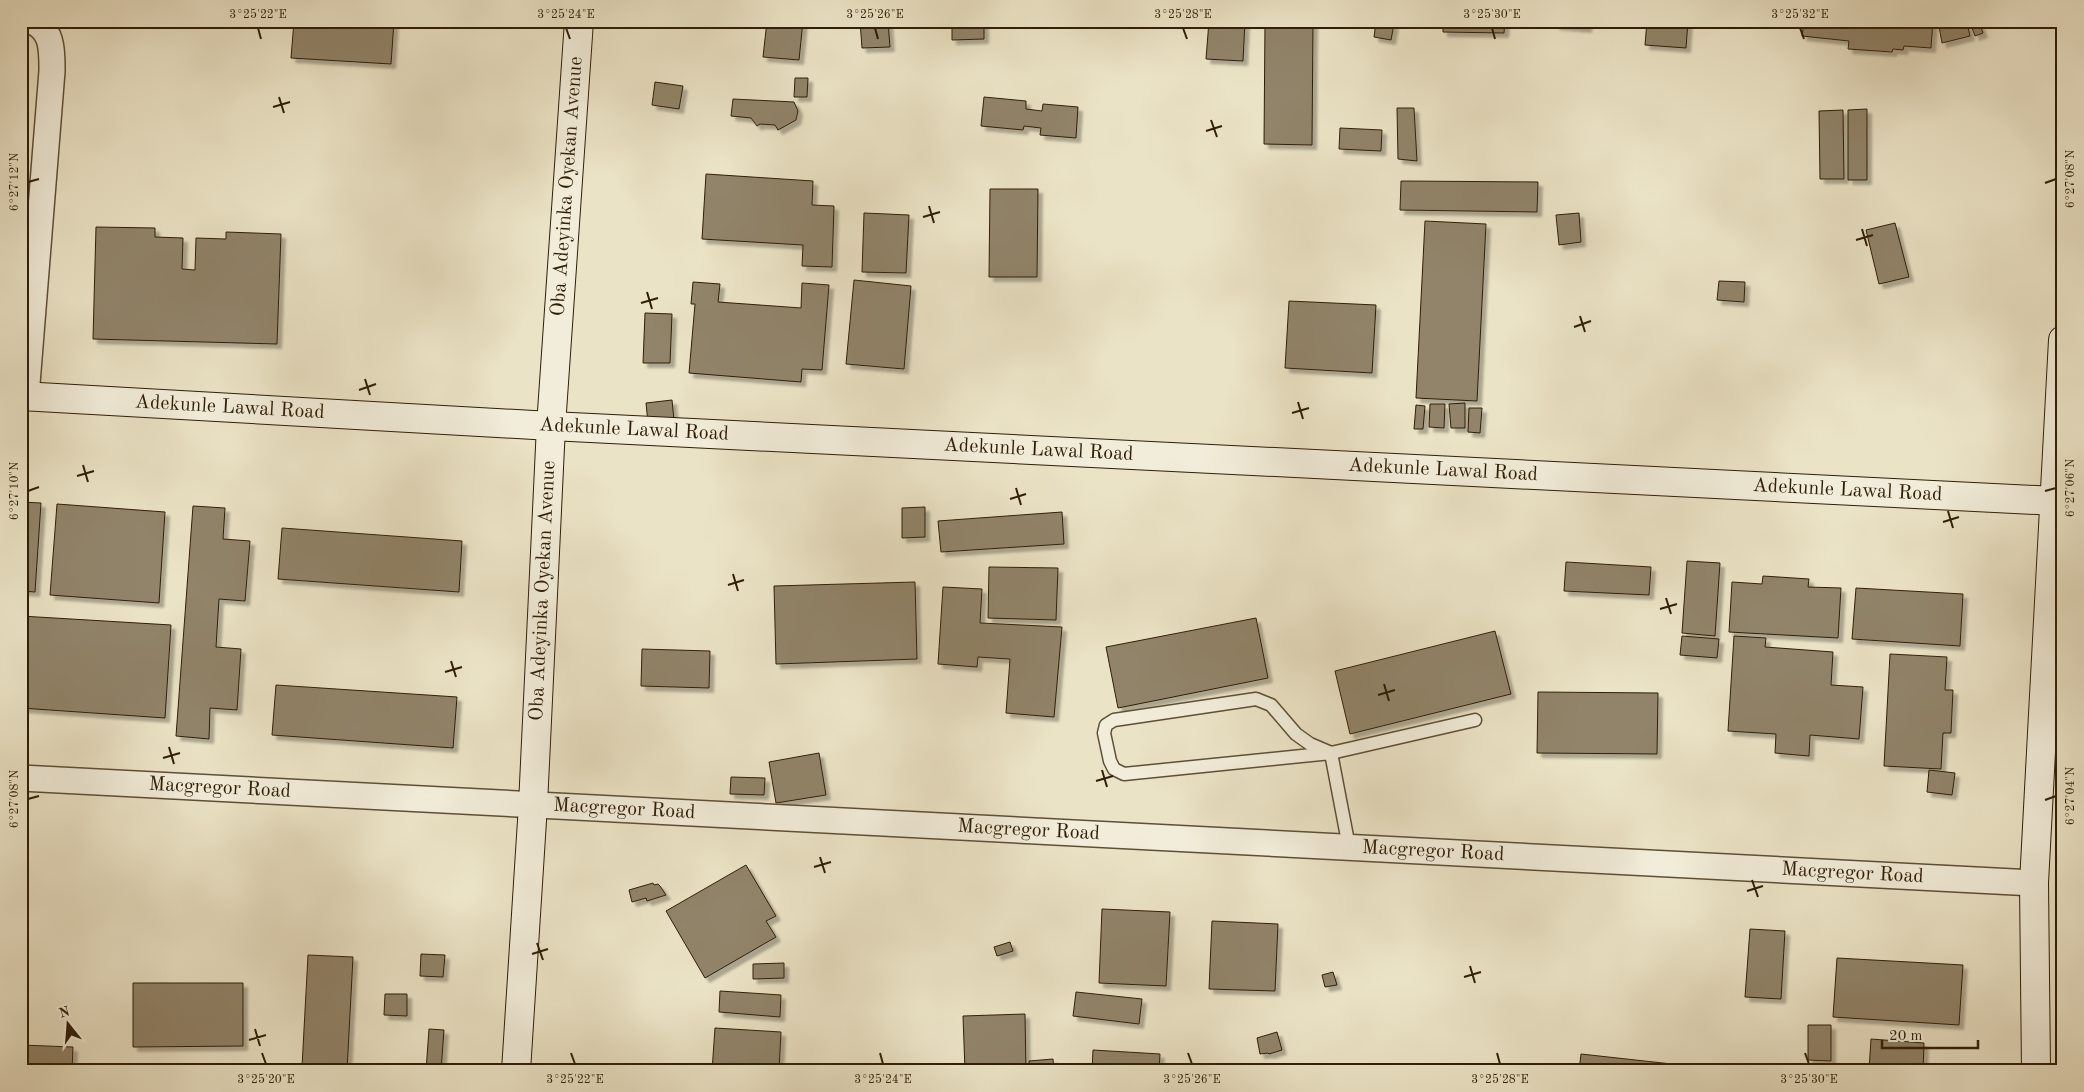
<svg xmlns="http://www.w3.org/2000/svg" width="2084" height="1092" viewBox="0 0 2084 1092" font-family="'Old Standard TT',serif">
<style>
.building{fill:#91846a;stroke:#2f1e06;filter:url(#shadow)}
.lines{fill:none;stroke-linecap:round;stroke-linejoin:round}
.service-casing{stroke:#5e4f36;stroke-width:15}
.minor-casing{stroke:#5e4f36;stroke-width:28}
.secondary-casing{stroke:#2f1e06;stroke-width:30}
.service{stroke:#f2edda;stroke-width:12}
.minor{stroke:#f2edda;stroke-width:25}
.secondary{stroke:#f2edda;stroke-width:28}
.ticks{fill:none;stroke:#2f1e06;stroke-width:2}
.labels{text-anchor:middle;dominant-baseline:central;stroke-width:4;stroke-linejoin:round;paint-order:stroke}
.street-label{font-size:20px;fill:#2f1e06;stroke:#f2edda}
.neatline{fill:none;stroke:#2f1e06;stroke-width:2}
.ticks-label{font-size:12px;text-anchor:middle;fill:#2f1e06}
</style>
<defs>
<filter id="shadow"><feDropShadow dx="4.5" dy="4.5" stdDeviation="1" flood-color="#0004"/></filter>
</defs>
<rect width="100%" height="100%" fill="#ebe3c6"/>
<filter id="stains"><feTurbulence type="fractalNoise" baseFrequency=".004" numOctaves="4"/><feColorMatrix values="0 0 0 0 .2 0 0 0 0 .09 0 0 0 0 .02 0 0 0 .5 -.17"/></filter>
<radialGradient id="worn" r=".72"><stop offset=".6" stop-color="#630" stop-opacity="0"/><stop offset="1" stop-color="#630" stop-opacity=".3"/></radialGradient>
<path class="building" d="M294,21H394L391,64L291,58Z
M767,21H803L799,60L763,57Z
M851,21H888L890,47L862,48L860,21Z
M952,21H984V39L952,40Z
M1209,21H1245L1243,61L1206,59Z
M1265,21H1313L1312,145L1264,144Z
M1443,21H1505L1504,33L1443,32Z
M1555,21H1588L1587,28L1555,25Z
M1647,21H1688L1686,48L1645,45Z
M1804,21H1933L1931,48L1904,46L1903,50L1893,49L1892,52L1848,49L1849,41L1802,36Z
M1938,21H1958L1959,25L1967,23L1970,36L1942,43Z
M1376,22L1394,24L1391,40L1374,37Z
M1979,22L1983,33L1975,36L1971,25Z
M795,78H808L807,97H794Z
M655,82L683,86L679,109L652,105Z
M984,97L1026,101V109L1042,111L1043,104L1078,107L1076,138L1040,135L1041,128L1024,126L1023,130L981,126Z
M733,99L794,102L798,111L796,120L778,130L775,125L760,124L757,126L751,118L731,116Z
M1397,108H1414L1417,161L1398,159Z
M1867,109V180H1848V110Z
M1843,110L1844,179H1820L1819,111Z
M1340,128L1382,130L1381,151L1339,149Z
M706,174L813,181L812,205L834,206L832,267L802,266L803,245L702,239Z
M1401,181L1538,182L1537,212L1400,210Z
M990,189H1038L1037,277H989Z
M864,213L909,215L906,273L862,272Z
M1579,213L1581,242L1559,245L1556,215Z
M1425,221L1486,224L1477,401L1416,398Z
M1895,223L1909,277L1879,284L1866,230Z
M96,227L155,228V237L183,238L182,269L195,270L196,238L226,239V232L281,234L277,344L93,339Z
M854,280L911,286L904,369L846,364Z
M1719,281L1745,282L1744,302L1717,300Z
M693,282L720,284L718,302L801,308L802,283L829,285L822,370L802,369L801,382L689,373L695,304H691Z
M1289,301L1376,305L1372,373L1285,368Z
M645,313L672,314L670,363H643Z
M672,400L674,420L648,423L646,403Z
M1465,403V428H1451L1449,404Z
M1430,404H1445L1444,428L1429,427Z
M1416,405L1425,406L1423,429H1414Z
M1469,408H1482L1480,433L1468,432Z
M21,502L41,503L35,592L21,591Z
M57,504L165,512L159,603L50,595Z
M193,506L225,508L223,539L250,541L245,601L219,599L216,647L241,649L237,710L210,708L209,739L176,736Z
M925,507V537L902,538V508Z
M1062,512L1064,544L941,552L938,521Z
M282,528L462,541L459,592L278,579Z
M1687,561L1720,563L1715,636L1682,633Z
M1566,562L1651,567L1649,595L1564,591Z
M989,567L1058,568L1056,620L988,618Z
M1763,576L1809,579L1808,587L1841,588L1838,638L1729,632L1732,582L1762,584Z
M915,582L917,659L776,664L774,586Z
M943,587L982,589L980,623L1062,627L1054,717L1006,713L1010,659L978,657L977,667L938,664Z
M1856,588L1963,594L1960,646L1852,639Z
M21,616L171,625L165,718L21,708Z
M1256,618L1268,678L1118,708L1106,647Z
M1495,631L1511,694L1350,734L1335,671Z
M1682,636L1719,639L1717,658L1680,655Z
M1734,636L1766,638L1765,647L1833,652L1831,685L1863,687L1859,739L1810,735L1809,756L1775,753L1776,734L1728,731Z
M642,649L710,651L709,688L641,686Z
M1890,654L1947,657L1945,690H1953L1951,733H1943L1941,769L1884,766Z
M276,685L457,697L453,748L272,735Z
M1538,692L1658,693L1657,754L1537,753Z
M819,753L826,795L776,803L769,762Z
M1929,770L1955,773L1952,795L1927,792Z
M731,777L765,778L764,795L730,794Z
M746,865L776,916L766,921L776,937L705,978L666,911Z
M653,883L654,885L658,884L660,886L666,895L647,901L646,898L632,902L629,890Z
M1102,909L1170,912L1166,986L1099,983Z
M1212,921L1278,924L1275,991L1209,989Z
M1750,929L1785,931L1781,999L1745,997Z
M1010,942L1013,951L997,956L994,947Z
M421,954L445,955L443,977L420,976Z
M308,955L353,957L347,1071H281V1066L302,1067Z
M1837,958L1963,965L1959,1025L1833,1017Z
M784,963V978L753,979V964Z
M1333,972L1337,985L1325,987L1322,975Z
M133,983H243V1046L133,1047Z
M720,991L781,995L780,1017L719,1012Z
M1076,992L1142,999L1139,1024L1073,1016Z
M385,994H407V1016L384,1015Z
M1025,1014L1026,1071H965L963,1016Z
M1808,1025H1831V1061L1808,1060Z
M715,1028L781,1032L779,1071H712Z
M429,1029L444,1030L441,1071H426Z
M1277,1032L1282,1050L1269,1054L1268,1053L1260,1054L1257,1038Z
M1871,1039L1924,1043L1923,1071L1869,1070Z
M21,1045L73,1047L72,1071H21Z
M1093,1050L1160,1054L1159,1071H1092Z
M1581,1054L1699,1067V1071H1579Z
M1053,1059L1054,1071H1030L1029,1061Z
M1332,1069L1430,1071H1332Z"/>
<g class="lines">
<defs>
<path id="service" d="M1349,847L1331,753L1124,774L1114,769L1110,761L1104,733L1106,725L1114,720L1256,699L1271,705L1296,734L1310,744L1331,753L1475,720"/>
<g id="minor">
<path d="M26,396L52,71C52,51 53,29 31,21"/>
<path id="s1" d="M21,778L2034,883"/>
</g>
<g id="secondary">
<path id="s2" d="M21,396L551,426L2055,501"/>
<path id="s3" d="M516,1071L533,805L551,426L579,21"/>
<path d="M2036,1071L2034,883L2063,340"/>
</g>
</defs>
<use href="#service" class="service-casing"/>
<use href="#minor" class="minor-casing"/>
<use href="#secondary" class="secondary-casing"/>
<use href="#service" class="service"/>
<use href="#minor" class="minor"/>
<use href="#secondary" class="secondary"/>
</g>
<path class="ticks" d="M258,28L261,39M566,28L570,39M875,28L878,39M1183,28L1187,39M1492,28L1495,39M1800,28L1804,39M279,97L284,113M273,107L290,102M1211,120L1217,137M1206,131L1222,126M28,182L39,179M2045,183L2056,179M929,206L934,223M923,217L940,212M1862,229L1867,246M1856,240L1873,235M647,292L652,309M641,303L658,298M1580,316L1585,332M1574,327L1591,321M365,379L370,395M359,390L376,384M1298,402L1303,419M1292,413L1309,408M83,465L88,482M77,476L94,471M1016,488L1021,505M28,491L39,487M2045,491L2056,488M1010,499L1026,494M1948,511L1953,528M1943,522L1959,517M733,574L738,591M728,585L744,580M1666,598L1671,614M1660,609L1677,604M451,661L456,677M445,672L462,667M1384,684L1389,701M1378,695L1395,690M169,747L174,764M163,758L180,753M1102,770L1107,787M1096,781L1113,776M28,799L39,796M2045,800L2056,796M820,857L825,873M814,867L831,862M1752,880L1758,897M1747,891L1763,886M537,943L543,960M532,954L548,949M1470,966L1475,983M1464,977L1481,972M255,1029L260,1046M249,1040L266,1035M262,1053L266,1064M571,1053L575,1064M880,1053L883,1064M1188,1053L1192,1064M1497,1053L1500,1064M1805,1053L1809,1064"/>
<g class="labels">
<g class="street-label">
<text stroke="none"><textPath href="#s3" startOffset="886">Oba Adeyinka Oyekan Avenue</textPath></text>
<text stroke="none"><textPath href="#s2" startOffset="209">Adekunle Lawal Road</textPath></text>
<text stroke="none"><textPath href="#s2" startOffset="614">Adekunle Lawal Road</textPath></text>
<text stroke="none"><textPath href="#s2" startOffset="1019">Adekunle Lawal Road</textPath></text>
<text stroke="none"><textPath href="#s2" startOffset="1424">Adekunle Lawal Road</textPath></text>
<text stroke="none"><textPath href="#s2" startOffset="1829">Adekunle Lawal Road</textPath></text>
<text stroke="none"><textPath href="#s3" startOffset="481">Oba Adeyinka Oyekan Avenue</textPath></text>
<text stroke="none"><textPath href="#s1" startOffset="199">Macgregor Road</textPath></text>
<text stroke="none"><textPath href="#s1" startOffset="604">Macgregor Road</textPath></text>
<text stroke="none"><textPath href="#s1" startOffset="1009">Macgregor Road</textPath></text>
<text stroke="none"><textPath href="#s1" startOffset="1414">Macgregor Road</textPath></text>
<text stroke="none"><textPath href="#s1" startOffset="1834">Macgregor Road</textPath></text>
</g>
</g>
<rect width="2084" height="1092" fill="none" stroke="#ebe3c6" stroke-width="55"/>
<g transform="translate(68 1024) rotate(343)" stroke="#f2edda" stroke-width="4" paint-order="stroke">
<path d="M0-4L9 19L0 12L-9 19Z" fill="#2f1e06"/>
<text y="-8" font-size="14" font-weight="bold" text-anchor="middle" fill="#2f1e06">N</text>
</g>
<path d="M1882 1040v8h96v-8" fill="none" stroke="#2f1e06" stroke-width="2.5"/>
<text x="1889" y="1040" font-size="15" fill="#2f1e06" stroke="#f2edda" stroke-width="4" paint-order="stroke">20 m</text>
<rect x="28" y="28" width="2028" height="1036" class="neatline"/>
<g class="ticks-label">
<text x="258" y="18">3°25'22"E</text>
<text x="566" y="18">3°25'24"E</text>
<text x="875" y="18">3°25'26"E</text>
<text x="1183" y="18">3°25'28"E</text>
<text x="1492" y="18">3°25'30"E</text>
<text x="1800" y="18">3°25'32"E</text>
<text transform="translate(2070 179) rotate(-90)" y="4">6°27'08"N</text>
<text transform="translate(14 182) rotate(-90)" y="4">6°27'12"N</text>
<text transform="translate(2070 488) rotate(-90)" y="4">6°27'06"N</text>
<text transform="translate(14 491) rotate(-90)" y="4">6°27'10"N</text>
<text transform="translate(2070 796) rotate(-90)" y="4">6°27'04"N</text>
<text transform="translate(14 799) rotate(-90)" y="4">6°27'08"N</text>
<text x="266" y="1083">3°25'20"E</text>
<text x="575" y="1083">3°25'22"E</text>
<text x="883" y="1083">3°25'24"E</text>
<text x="1192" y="1083">3°25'26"E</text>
<text x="1500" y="1083">3°25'28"E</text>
<text x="1809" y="1083">3°25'30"E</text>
</g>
<rect width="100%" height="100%" filter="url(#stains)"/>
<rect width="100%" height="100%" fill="url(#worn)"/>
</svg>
